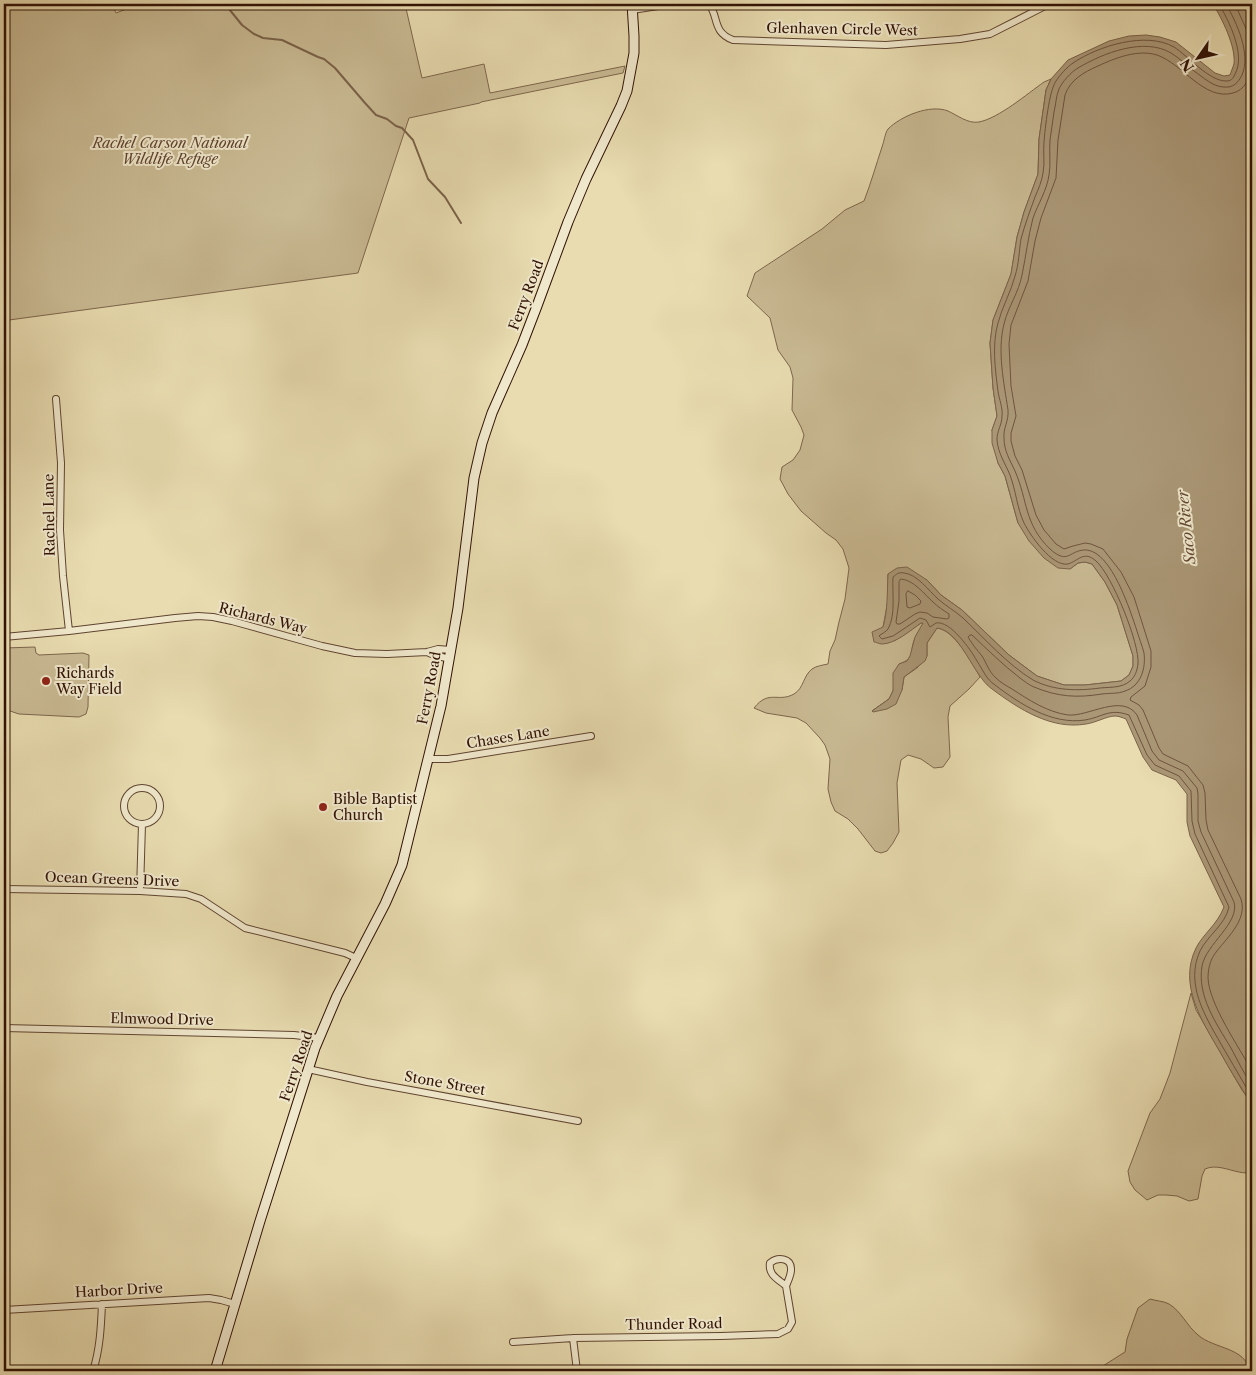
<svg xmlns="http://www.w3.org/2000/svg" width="1256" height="1375" viewBox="0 0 1256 1375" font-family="'Libre Caslon Text',serif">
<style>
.green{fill:#c9ba93;stroke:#7d664c}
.water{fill:#aa9776;stroke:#7a6249}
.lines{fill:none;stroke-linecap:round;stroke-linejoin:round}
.shore{stroke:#6e543e;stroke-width:1}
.stream{stroke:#7a6249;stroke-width:2}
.minor-casing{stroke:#5f4430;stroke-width:8}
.secondary-casing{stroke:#311205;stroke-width:11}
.minor{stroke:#f0e8cc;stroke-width:6}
.secondary{stroke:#f0e8cc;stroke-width:9}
.poi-dot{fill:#8f2418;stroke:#f0e8cc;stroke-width:2}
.labels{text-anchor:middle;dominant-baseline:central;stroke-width:4;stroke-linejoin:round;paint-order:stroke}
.street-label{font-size:14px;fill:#311205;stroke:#f0e8cc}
.park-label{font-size:14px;font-style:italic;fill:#5f4430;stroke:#f0e8cc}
.poi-label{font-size:14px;fill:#311205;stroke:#f0e8cc;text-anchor:start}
.water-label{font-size:15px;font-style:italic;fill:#614732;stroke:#f0e8cc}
</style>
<rect width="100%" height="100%" fill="#e8dcb0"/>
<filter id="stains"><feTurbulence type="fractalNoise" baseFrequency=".004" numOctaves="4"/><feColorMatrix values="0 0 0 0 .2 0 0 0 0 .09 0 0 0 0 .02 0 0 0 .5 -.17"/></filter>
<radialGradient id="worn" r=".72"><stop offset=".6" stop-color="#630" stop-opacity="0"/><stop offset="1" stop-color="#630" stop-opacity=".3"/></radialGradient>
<path class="green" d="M4,4H112L116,13L139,4H405L422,78L484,64L490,93L625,66L623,73L481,102L480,103L409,118L358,273L9,320L4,324Z
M1051,79L1046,90L1039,139L1038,174L1024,212L1017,237L1011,274L993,320L990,343L993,388L997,416L992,430L998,463L1005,476L1018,523L1070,569L1078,563L1085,562L1092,564L1105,582L1117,605L1133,656V666L1129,675L1121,681L1085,685H1064L1037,676L1009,655L962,610L941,595L927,580L888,574V601L883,627L894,641L904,635L921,623H924C921,628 917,633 915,638C909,651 916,658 899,664L893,691L889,699L872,711L902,690L904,677L917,668L927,656V643L937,628C954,630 972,662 980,677L969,689L950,706L948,717L950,757L943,767L934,768L921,759L908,755L901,760L897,783L899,832L893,843L887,851L881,853L875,851L858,829L848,819L835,811L831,802L828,789L830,759L825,745L820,738L806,723L797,718L766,713L754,708C769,689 778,703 794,694C804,688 803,676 812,669C816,666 823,665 828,664L830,651L835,640L839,622L845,599L849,568L843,549L836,540L826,533L801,511L788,494L780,479L782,467L793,460L800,450L804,435L801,427L792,410L793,378L790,367L778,350L770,318L747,296L755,273L822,229L845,210L864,201C871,183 876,165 882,147C884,142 885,133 888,129C901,116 930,104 948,111C957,115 968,124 979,122C999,118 1027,94 1044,82Z
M35,647L36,653L39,655L83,653L89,655L88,707L86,714L79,717L19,714L4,709V648Z
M1191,993L1196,1010L1213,1039L1242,1090L1252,1104V1173C1248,1173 1243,1173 1239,1172C1228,1170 1216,1164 1205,1169L1202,1176L1198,1199L1189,1201L1177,1196L1166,1195H1158L1147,1200L1135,1190L1130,1182L1128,1171L1150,1113L1160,1099L1170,1073Z
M1150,1299C1156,1301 1164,1301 1169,1304C1181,1311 1187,1326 1198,1335C1214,1349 1245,1347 1250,1371H1095L1125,1352L1127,1339L1138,1308Z"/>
<path class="water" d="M1213,4H1252V1104C1240,1087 1230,1070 1220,1052C1202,1021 1178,985 1196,948C1203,934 1217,925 1224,907L1190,836L1187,822V794L1176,780L1152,770L1143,757L1126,719C1123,718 1119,716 1115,716C1107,716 1095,723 1086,724C1051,730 1019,709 992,689C973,676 961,631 937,628L927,643V656L925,661L904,677L902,690L896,704L887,709L873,712L872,711L889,699L893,691V673L899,664L907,661L910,656L915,637L923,623H921C911,630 895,644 882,644C879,644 876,642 874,642L872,632L883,627C888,609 887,593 888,574L897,568L907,567L927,580L941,595L962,610L1009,655L1037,676L1064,685H1085L1121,681L1129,675L1133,666V656L1117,605L1105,582L1092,564L1085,562L1078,563L1070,569L1058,568L1044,558L1029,541L1018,523L1005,476L998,463L992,443V430L997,416L993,388L990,343L993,320L1011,274L1017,237L1024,212L1038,174L1039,139L1046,90L1051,79L1068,60L1109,41L1129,36L1146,35L1160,37L1176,42L1215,73L1224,76L1230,75C1231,72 1233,67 1234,64C1236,46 1222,19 1213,4Z"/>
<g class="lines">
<path class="shore" d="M1219,4C1229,21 1246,55 1235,74C1233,79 1231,81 1226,81C1209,81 1188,56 1174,47C1146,31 1098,46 1073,63C1067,67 1060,75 1056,81C1049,91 1045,129 1044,142C1043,152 1045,163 1043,173C1042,181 1038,190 1035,197C1030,211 1025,224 1021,239C1019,251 1019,264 1015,276C1011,292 1002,307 998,323C992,344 995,369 998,391C999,399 1003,408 1002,416C1002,425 997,430 997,440C998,453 1005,463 1010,475C1016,491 1017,508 1024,523C1030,535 1052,567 1068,564C1078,561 1084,550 1096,561C1112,575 1140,644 1138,664C1137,671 1135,677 1130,681C1122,688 1111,687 1100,688C1078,691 1054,691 1033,680C1008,665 984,638 963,618C955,611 946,606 938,599C929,591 917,574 904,573C898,572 897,574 893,577C892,593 896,615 888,629C886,632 881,634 879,636L882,639L893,636L920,618L926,620L930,627C932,626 934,624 936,623C950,620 971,650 977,661C983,670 986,679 995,685C1020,704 1052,725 1085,720C1103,717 1109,708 1129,715L1147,755L1155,765L1179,776L1191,791L1192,821L1195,834L1229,907C1225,925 1208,935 1200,951C1185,984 1205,1016 1221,1044C1229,1058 1238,1073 1246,1087L1252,1096
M1226,4C1237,23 1251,54 1242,75C1238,83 1233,88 1224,87C1213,87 1203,77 1194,71C1187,65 1179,58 1171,53C1144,37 1103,53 1078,68C1071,72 1062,82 1059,89C1056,96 1056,104 1054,112C1053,121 1051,131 1050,140C1049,152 1051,164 1049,175C1047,190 1038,204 1033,218C1028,237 1026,256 1022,275C1019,292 1008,307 1004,324C997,351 1004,383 1008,410C1009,421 1003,428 1004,438C1004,451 1010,460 1015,471C1028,501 1024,524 1050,549C1069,566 1069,549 1087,550C1112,553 1130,610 1137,631C1139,638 1142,645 1144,653C1146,668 1141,686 1125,691C1118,694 1109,693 1102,694C1077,698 1058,697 1034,687C1029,685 1024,681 1020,678C1003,665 988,650 972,635H970L968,637C972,644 977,650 982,656C987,664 989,672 996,678C1001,683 1007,686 1012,689C1029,700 1047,712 1068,715C1088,717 1122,693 1137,715L1152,751L1159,760L1183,771L1197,788L1198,794V821L1201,832L1234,902C1240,923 1206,944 1202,966C1197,996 1216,1023 1231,1048C1238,1061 1244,1074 1252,1085
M1235,4L1247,31L1252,61
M1252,67C1250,78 1245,90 1233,93C1204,101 1183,64 1157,55C1138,49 1115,58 1098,66C1084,72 1070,80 1065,95L1058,140L1056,178L1041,218L1035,241L1028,281L1011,325L1009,344L1011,386L1016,416L1011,433V441L1015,456L1022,470L1036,515L1044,530L1056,544L1064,549L1073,546L1085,543L1091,544L1103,549L1121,572L1134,597L1151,651V667L1145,686L1131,697L1130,700L1139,705L1143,710L1159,748L1163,754L1188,766L1203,785L1205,793L1206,820L1208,830L1241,899C1248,921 1225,939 1214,955C1210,961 1208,970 1208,978C1209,1004 1239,1047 1252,1071
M901,579C914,580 924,594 933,602C938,607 943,610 949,614V618L947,619L933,617L927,613L920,612L915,614L900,624H897L896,622L899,601V582Z
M908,591L915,595L921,601L920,604L910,608L907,607L906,594Z"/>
<path class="stream" d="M225,4L242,25L254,34L263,38L282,40L318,57L324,59L335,68L365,103L376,115L387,119L396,126L402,128L413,140L428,179L445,197L461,223"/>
<defs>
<path id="minor" d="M709,4C719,17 712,32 733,40L886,45L960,39L990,34L1049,4
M632,10L671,4
M56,399L61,463L60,530L63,576L69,631
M4,637L69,631L175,618L198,616L213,617L232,621L322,646L355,653L387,654L427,652L438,649L451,650
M427,652L434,655L450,659
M429,759H448L591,736
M124 806a18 18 0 1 1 36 0a18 18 0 1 1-36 0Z
M4,889L140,891L186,894L201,899L245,928L345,953L356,958
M140,891L142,824
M4,1028L294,1035L319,1038
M308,1069L367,1082L578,1121
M4,1310L209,1298L221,1300L235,1304
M573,1338L577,1371
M513,1342L573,1338L721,1336L778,1334L788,1329L792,1322L786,1286C778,1279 768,1275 770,1263C777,1257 792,1257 791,1270C791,1275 788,1281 786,1286
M93,1371C100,1349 101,1327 102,1304"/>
<path id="secondary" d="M215,1371L260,1221L315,1048L337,996L385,904L402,865L441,706L458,608L474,478L482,443L492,413L522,345L537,306L568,222L586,179L621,106L627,91L634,53V36L632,4"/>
</defs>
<use href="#minor" class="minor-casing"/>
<use href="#secondary" class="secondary-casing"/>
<use href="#minor" class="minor"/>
<use href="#secondary" class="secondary"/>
</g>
<g class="poi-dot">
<circle cx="46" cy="681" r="5"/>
<circle cx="323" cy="807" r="5"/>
</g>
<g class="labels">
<g class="street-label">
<text transform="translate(842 29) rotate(1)">Glenhaven Circle West</text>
<text transform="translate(526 295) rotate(-69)">Ferry Road</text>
<text transform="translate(49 515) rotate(-91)">Rachel Lane</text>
<text transform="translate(263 618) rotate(14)">Richards Way</text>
<text transform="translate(429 688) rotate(-79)">Ferry Road</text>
<text transform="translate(508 737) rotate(-9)">Chases Lane</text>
<text transform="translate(112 879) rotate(2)">Ocean Greens Drive</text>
<text transform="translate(162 1019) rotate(1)">Elmwood Drive</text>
<text transform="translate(296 1066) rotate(-71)">Ferry Road</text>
<text transform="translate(445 1083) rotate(10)">Stone Street</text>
<text transform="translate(119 1290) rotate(-3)">Harbor Drive</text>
<text transform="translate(674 1324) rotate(-1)">Thunder Road</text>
</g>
<g class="park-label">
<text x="170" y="143">Rachel Carson National<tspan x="170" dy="16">Wildlife Refuge</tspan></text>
</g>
<g class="poi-label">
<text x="56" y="673">Richards<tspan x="56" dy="16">Way Field</tspan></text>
<text x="333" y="799">Bible Baptist<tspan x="333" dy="16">Church</tspan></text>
</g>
<g class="water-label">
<text transform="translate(1186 527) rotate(-96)">Saco River</text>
</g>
</g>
<rect width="1256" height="1375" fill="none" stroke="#e8dcb0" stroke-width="20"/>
<rect x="5" y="5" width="1246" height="1365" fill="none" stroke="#311205" stroke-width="2.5"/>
<rect x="10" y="10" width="1236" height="1355" fill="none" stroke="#311205"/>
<g transform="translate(1198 58) rotate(236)" stroke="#f0e8cc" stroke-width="4" paint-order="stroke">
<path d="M0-4L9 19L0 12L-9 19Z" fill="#311205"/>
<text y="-8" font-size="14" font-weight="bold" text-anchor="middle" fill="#311205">N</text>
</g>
<rect width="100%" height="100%" filter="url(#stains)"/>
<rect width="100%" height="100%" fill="url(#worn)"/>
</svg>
